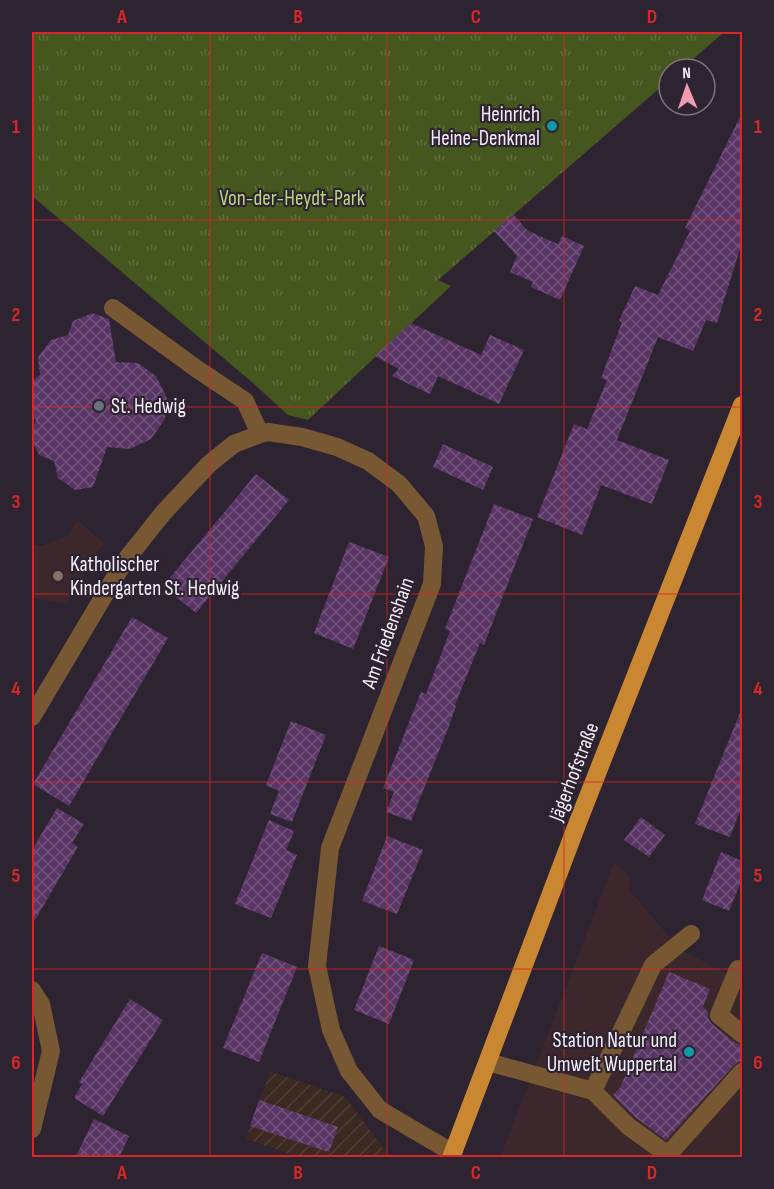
<svg xmlns="http://www.w3.org/2000/svg" width="774" height="1189" viewBox="0 0 774 1189" font-family="'Sofia Sans Condensed',sans-serif">
<style>
.industrial{fill:url(#industrial-furrows)}
.education{fill:#3c282c}
.grass{fill:url(#grass-tufts)}
.building{fill:url(#building-cross-hatch)}
.lines{fill:none;stroke-linecap:round;stroke-linejoin:round}
.minor{stroke:#785833;stroke-width:18}
.major{stroke:#c98731;stroke-width:18}
.grid{fill:none;stroke:#d62828;stroke-width:1.5;stroke-opacity:0.55}
.culture-dot{fill:#0f9aa8;stroke:#2d2331;stroke-width:2}
.worship-dot{fill:#6b7280;stroke:#2d2331;stroke-width:2}
.education-dot{fill:#8d6e63;stroke:#2d2331;stroke-width:2}
.labels{text-anchor:middle;dominant-baseline:central;stroke-width:4.5;stroke-linejoin:round;paint-order:stroke}
.poi-label{font-size:21px;fill:#f4edf7;stroke:#2d2331;text-anchor:end}
.park-label{font-size:21px;fill:#bad87f;stroke:#2d2331}
.street-label{font-size:21px;fill:#f4edf7;stroke:#2d2331}
.neatline{fill:none;stroke:#d62828;stroke-width:2}
.grid-label{font-size:20px;text-anchor:middle;font-weight:bold;fill:#d62828}
</style>
<defs>
<pattern id="industrial-furrows" width="10" height="10" patternUnits="userSpaceOnUse" patternTransform="scale(1.5)"><rect width="10" height="10" fill="#3c2a22"/><path d="M-1 1l2-2M0 10L10 0M9 11l2-2" fill="none" stroke="#4f3f38"/></pattern>
<pattern id="grass-tufts" width="24" height="20" patternUnits="userSpaceOnUse" patternTransform="scale(1.5)"><rect width="24" height="20" fill="#45561e"/><path d="M3 7l-1-3M5 7V3M7 7l1-3M15 17l-1-3M17 17v-4M19 17l1-3" fill="none" stroke="#606f3f"/></pattern>
<pattern id="building-cross-hatch" width="8" height="8" patternUnits="userSpaceOnUse" patternTransform="scale(1.5)"><rect width="8" height="8" fill="#593565"/><path d="M0 0l8 8M0 8l8-8" fill="none" stroke="#71537c"/></pattern>
</defs>
<rect width="100%" height="100%" fill="#2d2331"/>
<path class="industrial" d="M270,1071L345,1097L390,1157H298L246,1139Z"/>
<path class="education" d="M78,520L104,544L96,554L67,604L32,598V545L42,546L67,536Z
M614,863L623,869L629,878V890L680,949L742,982V1157L500,1158Z"/>
<path class="grass" d="M32,32H724L682,69H669V80L438,280L451,286L308,420L288,415L253,383L32,196Z"/>
<path class="building" d="M742,113V245L739,252L717,323L706,320L693,351L658,337L617,440L669,460L652,504L601,485L582,535L537,517L574,424L587,429L607,380L601,378L622,322L619,321L635,286L658,295L690,231L685,228Z
M513,214L528,231L558,244L562,236L584,246L560,300L531,287L533,282L510,272L517,256L494,231Z
M92,313L109,319L116,362L138,363L156,376L167,398L165,419L151,439L130,449L107,447L93,487L75,490L58,478L54,461L39,455L32,440V430L36,420L32,415V381L40,375L38,357L51,340L68,335L73,321Z
M411,323L481,355L490,335L524,350L499,404L438,376L430,394L392,376L399,369L375,356Z
M443,444L493,467L483,490L433,467Z
M256,474L289,500L196,613L163,586Z
M494,504L533,519L484,645L480,643L455,705L456,706L449,726L411,821L386,812L394,792L383,788L421,692L426,694L450,631L445,629Z
M349,542L389,557L353,649L314,633Z
M132,617L168,638L69,806L33,784Z
M741,710H742V806L730,837L695,824Z
M291,721L326,735L292,822L270,814L279,791L266,785Z
M57,808L84,824L72,843L78,847L32,925V850Z
M641,817L665,835L649,857L624,840Z
M269,820L294,831L286,850L297,855L271,918L235,904Z
M387,836L423,850L397,914L362,901Z
M721,852L742,861V879L729,911L702,900Z
M379,946L414,960L389,1024L354,1010Z
M262,953L297,967L259,1062L223,1048Z
M669,972L710,989L703,1007L708,1012V1018L712,1024L735,1043L742,1045V1061L738,1062L734,1065L666,1140L635,1117L613,1095L620,1088Z
M130,999L163,1020L103,1116L74,1098L82,1084L79,1082Z
M259,1100L338,1127L329,1152L250,1126Z
M94,1119L129,1136L119,1158H75Z"/>
<g class="lines">
<path class="minor" d="M113,308L197,369L245,401L260,434
M32,717L124,562L164,512L209,464L234,444L260,434L268,432L302,437L337,447L368,461L399,484L426,516L434,546L432,584L330,848L317,966L331,1030L349,1071L380,1110L453,1153
M738,969L719,1015L742,1034
M32,990L41,1004L51,1051L32,1129
M488,1062L593,1091L653,965L691,934
M593,1091L628,1126L668,1155L742,1072"/>
<path class="major" d="M451,1158L578,822L742,405"/>
</g>
<path class="grid" d="M210,32V1158M387,32V1158M564,32V1158M32,220H742M32,407H742M32,594H742M32,782H742M32,969H742"/>
<g class="culture-dot">
<circle cx="552" cy="126" r="6"/>
<circle cx="689" cy="1052" r="6"/>
</g>
<circle class="worship-dot" cx="99" cy="406" r="6"/>
<circle class="education-dot" cx="58" cy="576" r="6"/>
<g class="labels">
<g class="poi-label">
<text x="540" y="114">Heinrich<tspan x="540" dy="24">Heine-Denkmal</tspan></text>
<text x="111" y="406" text-anchor="start">St. Hedwig</text>
<text x="70" y="564" text-anchor="start">Katholischer<tspan x="70" dy="24">Kindergarten St. Hedwig</tspan></text>
<text x="677" y="1040">Station Natur und<tspan x="677" dy="24">Umwelt Wuppertal</tspan></text>
</g>
<g class="park-label">
<text x="292" y="198">Von-der-Heydt-Park</text>
</g>
<g class="street-label">
<text transform="translate(388 633) rotate(-70)">Am Friedenshain</text>
<text transform="translate(574 772) rotate(-69)">Jägerhofstraße</text>
</g>
</g>
<rect width="774" height="1189" fill="none" stroke="#2d2331" stroke-width="66"/>
<g transform="translate(687 87) rotate(358)"><circle r="28" fill="#2d2331" stroke="#7d7480" stroke-width="1.5"/>
<path d="M0-4.5L10 22L0 15L-10 22Z" fill="#f29aaf"/>
<text y="-9" font-size="16" font-weight="bold" text-anchor="middle" fill="#f4edf7">N</text>
</g>
<rect x="33" y="33" width="708" height="1123" class="neatline"/>
<g class="grid-label">
<text x="122" y="23">A</text>
<text x="298" y="23">B</text>
<text x="476" y="23">C</text>
<text x="652" y="23">D</text>
<text x="16" y="133">1</text>
<text x="758" y="133">1</text>
<text x="16" y="321">2</text>
<text x="758" y="321">2</text>
<text x="16" y="508">3</text>
<text x="758" y="508">3</text>
<text x="16" y="695">4</text>
<text x="758" y="695">4</text>
<text x="16" y="882">5</text>
<text x="758" y="882">5</text>
<text x="16" y="1069">6</text>
<text x="758" y="1069">6</text>
<text x="122" y="1179">A</text>
<text x="298" y="1179">B</text>
<text x="476" y="1179">C</text>
<text x="652" y="1179">D</text>
</g>
</svg>
